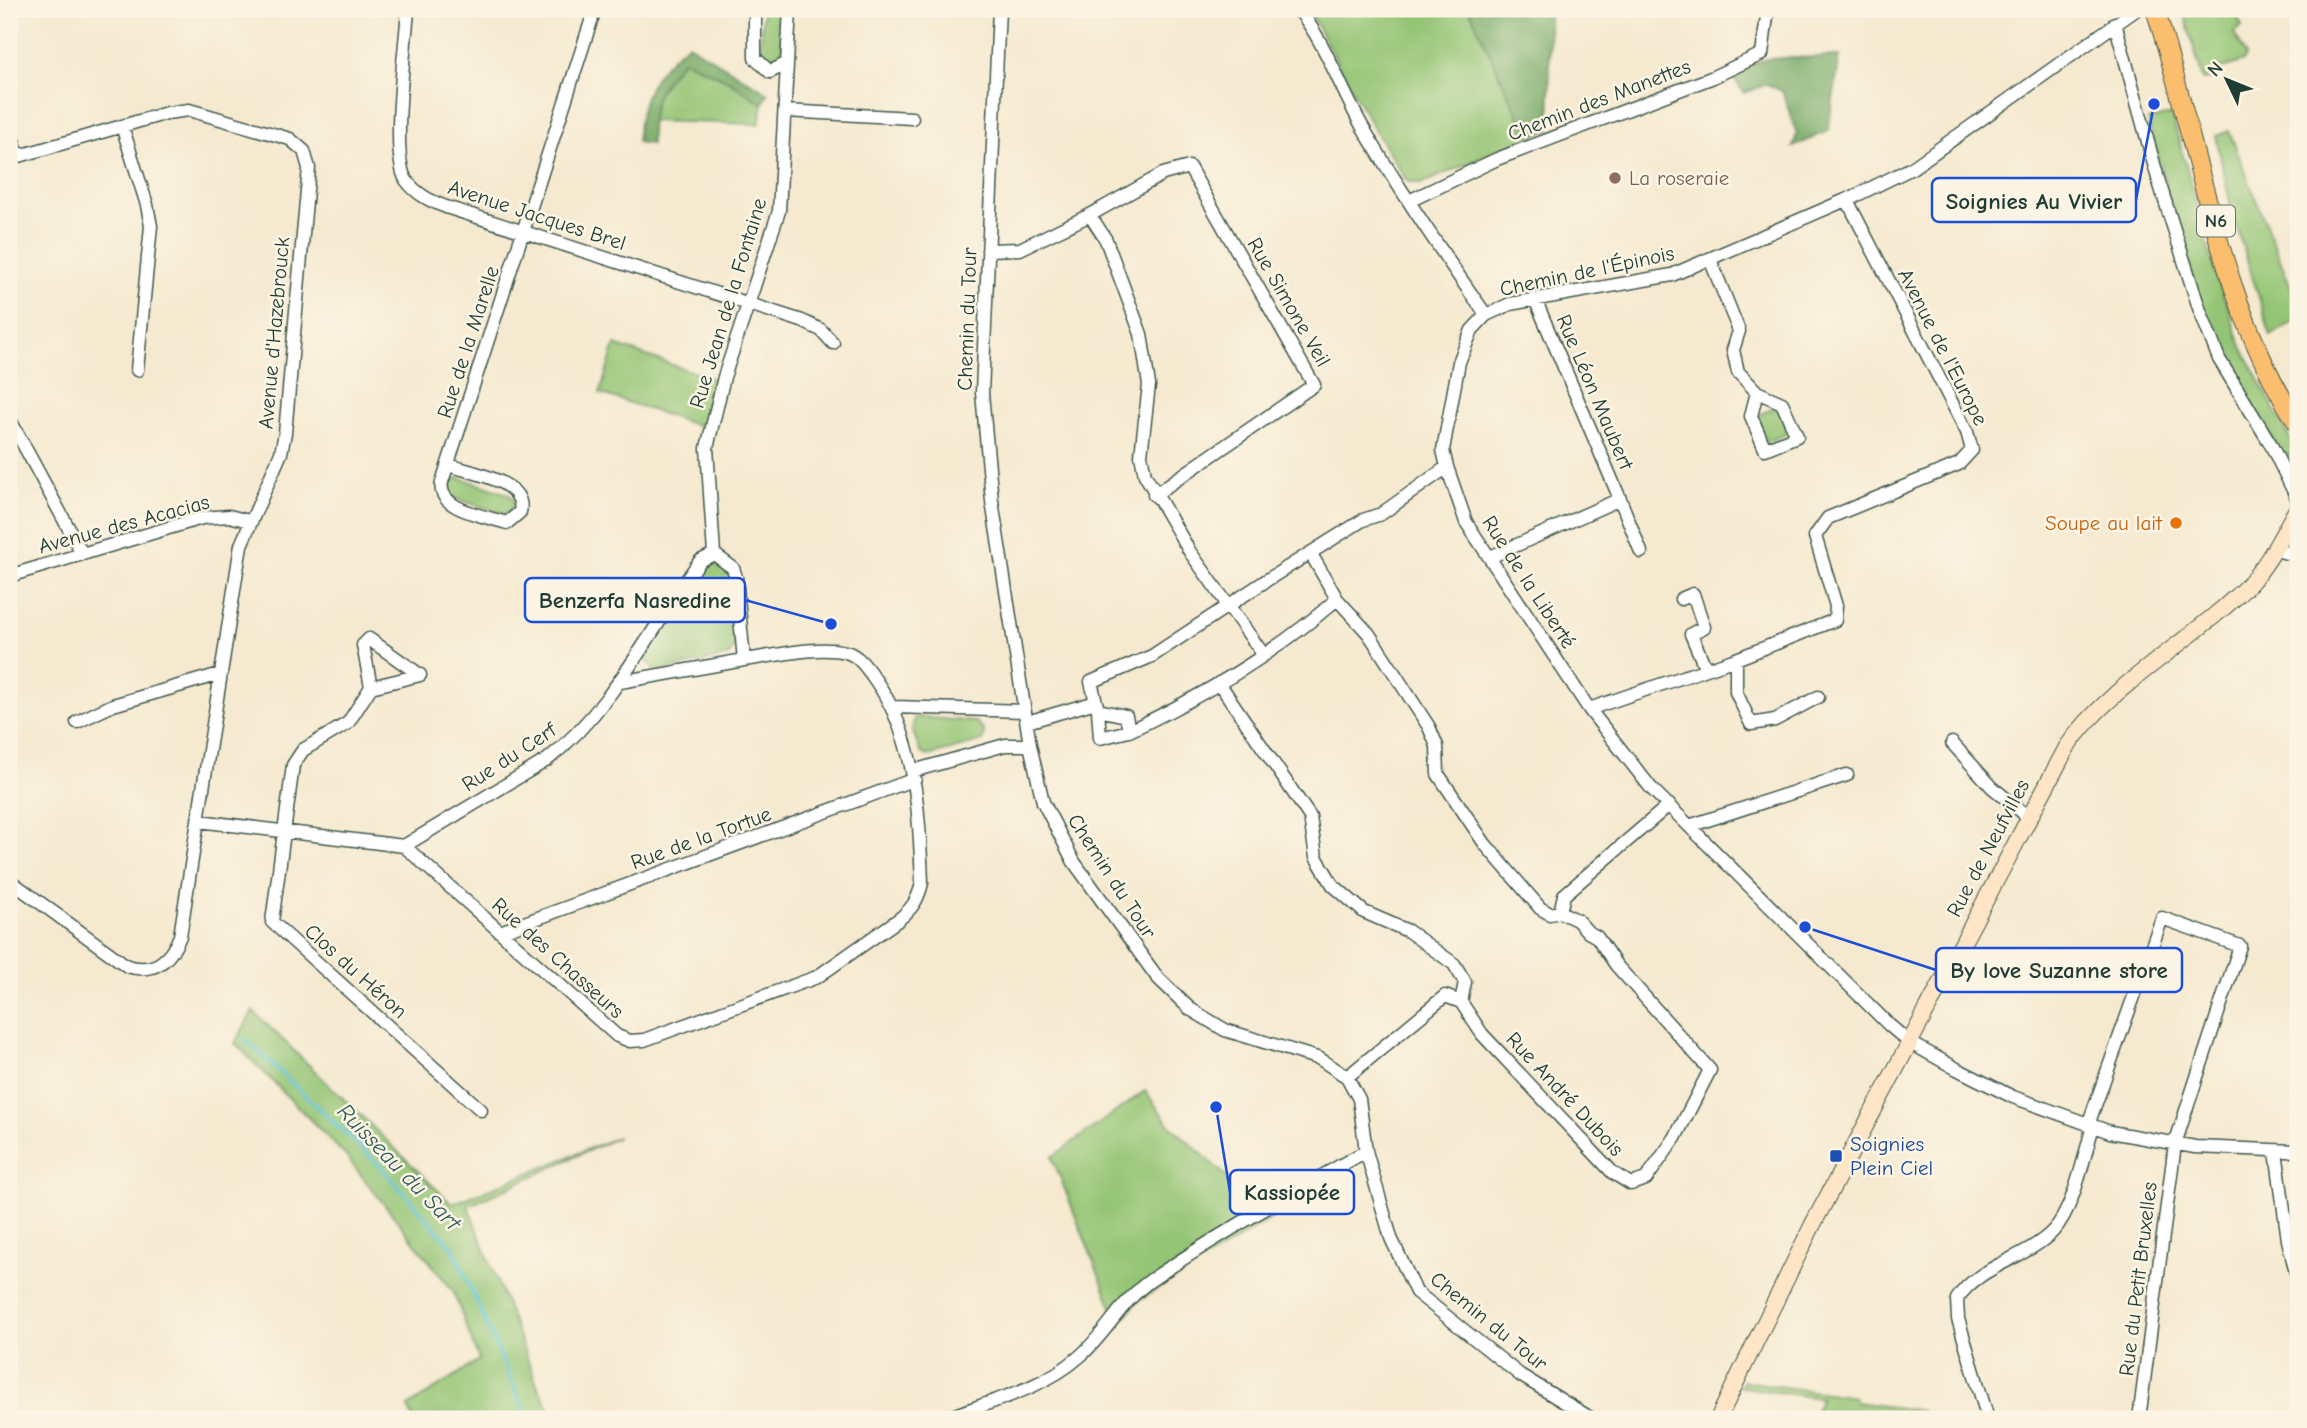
<svg xmlns="http://www.w3.org/2000/svg" width="2307" height="1428" viewBox="0 0 2307 1428" font-family="'Comic Neue',sans-serif">
<style>
.green{fill:#94c575;stroke:#5a8154;stroke-width:2}
.forest{fill:#7a6;stroke:#4b744d;stroke-width:2}
.lines{fill:none;stroke-linecap:round;stroke-linejoin:round}
.stream{stroke:#59c2d4;stroke-width:3.5}
.minor-casing{stroke:#3f574b;stroke-width:15}
.secondary-casing{stroke:#3f574b;stroke-width:18}
.primary-casing{stroke:#3f574b;stroke-width:20}
.minor{stroke:#fff;stroke-width:12}
.secondary{stroke:#fde5c5;stroke-width:16}
.primary{stroke:#fabe6e;stroke-width:18}
.education-dot{fill:#8d6e63;stroke:#fcf5e5;stroke-width:2.5}
.food-dot{fill:#e8710a;stroke:#fcf5e5;stroke-width:2.5}
.transit-dot{fill:#1a4fb4;stroke:#fcf5e5;stroke-width:2.5}
.labels{text-anchor:middle;dominant-baseline:central;stroke-width:5;stroke-linejoin:round;paint-order:stroke}
.shield{fill:#fcf5e5;stroke:#617469;stroke-width:2}
.shield-label{font-size:19px;font-weight:bold;fill:#1f3d34}
.street-label{font-size:21px;fill:#1f3d34;stroke:#fcf5e5}
.education-label{font-size:21px;fill:#785e54;stroke:#fcf5e5;text-anchor:start}
.food-label{font-size:21px;fill:#c56008;stroke:#fcf5e5;text-anchor:end}
.transit-label{font-size:21px;fill:#164399;stroke:#fcf5e5;text-anchor:start}
.water-label{font-size:23px;font-style:italic;fill:#2e5e5c;stroke:#fcf5e5}
.leader{fill:none;stroke:#1d4ed8;stroke-width:2.5}
.callout-dot{fill:#1d4ed8;stroke:#fcf5e5;stroke-width:2.5}
.callout{fill:#fcf5e5;stroke:#1d4ed8;stroke-width:2.5}
.callout-label{font-size:23px;text-anchor:middle;font-weight:bold;fill:#1f3d34}
</style>
<rect width="100%" height="100%" fill="#fcf5e5"/>
<filter id="ink" filterUnits="userSpaceOnUse"><feTurbulence type="fractalNoise" baseFrequency=".0143" numOctaves="2"/><feDisplacementMap in="SourceGraphic" scale="14" xChannelSelector="R" yChannelSelector="G"/><feConvolveMatrix kernelMatrix="1 2 1 2 8 2 1 2 1" color-interpolation-filters="sRGB"/></filter>
<filter id="wash" filterUnits="userSpaceOnUse"><feTurbulence type="fractalNoise" baseFrequency=".00686" numOctaves="4" result="noise"/><feDisplacementMap in="SourceGraphic" scale="28" xChannelSelector="R" yChannelSelector="G"/><feGaussianBlur stdDeviation="1.57" result="paint"/><feColorMatrix in="noise" values="0 0 0 0 0 0 0 0 0 0 0 0 0 0 0 0 0 1.4 0 .05"/><feComposite in="paint" operator="in"/></filter>
<g filter="url(#wash)">
<rect width="100%" height="100%" fill="#f5e9cf"/>
<path class="green" d="M763,9H785L782,54L775,60L765,59L760,52Z
M1308,9H1469L1528,137L1421,184L1407,181L1371,124Z
M2183,9H2233L2242,26L2234,33L2246,55L2244,61L2217,70L2218,78L2203,80Z
M683,60L729,81L763,104L759,124L651,121L657,90Z
M2172,115L2216,275L2242,347L2296,450L2285,459C2265,425 2239,390 2223,354C2189,280 2168,198 2148,120Z
M2229,131L2298,305V318L2271,336L2232,212L2216,136Z
M615,345L716,380L702,427L600,393Z
M1778,406L1789,433L1766,442L1756,416Z
M460,478L509,494L514,500V507L504,514L454,498L450,495L449,486L454,479Z
M714,563L729,572L737,644L728,656L662,671L653,670L643,655L703,566Z
M922,717L976,722L984,731L983,741L928,756L921,753L912,729L915,718Z
M253,1011L452,1204L618,1137L468,1206L539,1389L555,1419H413L408,1407L479,1360L453,1291L345,1155L235,1043Z
M1145,1091L1170,1125L1272,1218L1138,1301L1119,1325L1052,1157Z
M1743,1381L1855,1397V1402L1923,1411L1926,1419H1811L1821,1398L1740,1387Z"/>
<path class="forest" d="M1469,9H1549L1550,130L1528,137Z
M688,44L768,93L763,104L729,81L683,60C656,91 650,102 651,144L637,142C639,99 653,70 688,44Z
M1840,56L1828,131L1793,147L1797,134L1782,91L1767,84L1744,93L1730,73L1766,59Z"/>
<g class="lines">
<path class="stream" d="M245,1039L379,1165L453,1248L528,1419"/>
</g>
</g>
<g filter="url(#ink)">
<g class="lines">
<defs>
<path id="minor" d="M408,9C406,44 390,154 406,180C416,194 430,201 446,207L802,321L821,330L833,343
M755,9V58L770,72L787,63
M999,9L982,393L992,501L1030,745L1043,802L1074,862L1157,977L1190,1009L1225,1030L1320,1059L1347,1077L1359,1099L1366,1151L1391,1238L1416,1292L1520,1375L1592,1419
M1298,9C1326,43 1340,88 1362,126C1400,191 1443,254 1486,315
M2137,9L1912,168L1855,196L1672,275L1510,304L1486,315L1472,330L1459,362L1443,450L1447,467L1466,522L1589,709L1651,788L1889,1025L1909,1042L1957,1069L2013,1097L2110,1132L2195,1147L2298,1151
M2115,23L2159,182L2199,308L2219,359L2270,443L2298,500
M785,111L912,118
M9,126L18,156
M122,126L147,205L151,226L137,370
M9,159L167,113L189,110L290,139L304,151L309,168L285,433L281,453L241,545L180,936C170,961 154,974 127,966L9,880
M1409,201L1497,159L1711,78L1762,54L1768,9
M1090,215L1163,174L1189,167L1314,385L1154,495
M988,250L1020,249L1090,215L1106,240L1141,334L1149,385L1141,455L1145,475L1190,552L1263,654
M1710,259L1739,331L1733,350L1738,372L1757,392L1751,416L1765,449L1797,436L1782,403L1757,392
M9,418L82,553
M449,465C472,473 527,481 520,512L507,523C486,516 436,510 442,482L595,9
M1620,499L1641,552
M2276,550L2298,556
M714,554L707,448L724,377L779,211L790,9
M1311,554L1337,599L1369,634L1429,727L1437,746L1438,774L1485,844L1540,908L1550,914L1560,912L1564,895L1669,805
M1490,557L1620,499L1535,299
M9,576L202,518L229,516L249,521
M1337,599C1276,653 1203,696 1129,731L1126,716L1098,710L1091,682L1152,656L1267,580L1363,520L1381,514L1447,467
M1681,599L1693,594L1704,627L1691,634L1705,667
M1736,659V692L1751,724L1775,720L1818,697
M620,682L744,660L736,577L733,568L714,554
M1219,683L1310,817L1316,857L1333,885L1364,912L1408,931L1454,964L1465,982L1461,1002
M371,687L420,675L369,639L363,645L371,687L348,723L303,750L293,765L272,922L481,1110
M894,707L1025,711
M1589,709L1736,659L1835,620L1836,606L1815,536L1828,518L1959,464L1972,450L1967,432L1847,200
M1098,710L1100,738L1129,731
M77,722L113,705L220,674
M1027,722L1096,702
M1952,743L1992,787L2028,817
M913,771L1005,745H1030
M199,821L404,846L617,1036L630,1041L644,1040L817,977L898,920C912,909 918,900 922,883C919,813 917,740 876,681C868,670 860,656 846,652C815,645 775,656 744,660
M1689,826L1847,775
M404,846L547,760C613,708 651,628 700,561L714,554
M500,932L915,779
M1461,1002L1482,1034L1613,1173L1631,1184L1646,1179L1675,1138L1710,1070L1616,965L1597,937L1588,932L1577,920L1560,912
M1347,1077L1445,996L1461,1002
M2088,1125L2162,918L2240,946L2175,1144L2139,1419
M2276,1151L2288,1240L2298,1281
M944,1419C988,1402 1043,1389 1079,1357C1106,1334 1121,1301 1151,1280C1220,1233 1294,1192 1366,1151
M1988,1419L1958,1319L1957,1299C1979,1265 2026,1259 2053,1231C2074,1209 2084,1156 2093,1126"/>
<path id="secondary" d="M1718,1419L1813,1224L2067,747C2110,684 2195,640 2250,583C2271,560 2283,533 2298,507"/>
<path id="primary" d="M2155,9C2199,145 2219,304 2298,424"/>
</defs>
<use href="#minor" class="minor-casing"/>
<use href="#secondary" class="secondary-casing"/>
<use href="#primary" class="primary-casing"/>
<use href="#minor" class="minor"/>
<use href="#secondary" class="secondary"/>
<use href="#primary" class="primary"/>
</g>
</g>
<circle class="education-dot" cx="1615" cy="178" r="7"/>
<circle class="food-dot" cx="2176" cy="523" r="7"/>
<rect class="transit-dot" x="1829" y="1149" width="14" height="14" rx="3.5"/>
<g class="labels">
<rect class="shield" x="2197" y="205.5" width="38" height="31" rx="5"/>
<g class="shield-label">
<text x="2216" y="221">N6</text>
</g>
<g class="street-label">
<text transform="translate(1599 100) rotate(-21)">Chemin des Manettes</text>
<text transform="translate(537 215) rotate(18)">Avenue Jacques Brel</text>
<text transform="translate(1587 271) rotate(-12)">Chemin de l'Épinois</text>
<text transform="translate(1289 302) rotate(60)">Rue Simone Veil</text>
<text transform="translate(728 303) rotate(-73)">Rue Jean de la Fontaine</text>
<text transform="translate(967 319) rotate(-88)">Chemin du Tour</text>
<text transform="translate(274 333) rotate(-85)">Avenue d'Hazebrouck</text>
<text transform="translate(468 342) rotate(-72)">Rue de la Marelle</text>
<text transform="translate(1943 347) rotate(63)">Avenue de l'Europe</text>
<text transform="translate(1595 392) rotate(67)">Rue Léon Maubert</text>
<text transform="translate(124 524) rotate(-15)">Avenue des Acacias</text>
<text transform="translate(1529 582) rotate(57)">Rue de la Liberté</text>
<text transform="translate(509 757) rotate(-33)">Rue du Cerf</text>
<text transform="translate(701 838) rotate(-20)">Rue de la Tortue</text>
<text transform="translate(1988 848) rotate(-62)">Rue de Neufvilles</text>
<text transform="translate(1112 876) rotate(57)">Chemin du Tour</text>
<text transform="translate(558 958) rotate(42)">Rue des Chasseurs</text>
<text transform="translate(356 971) rotate(42)">Clos du Héron</text>
<text transform="translate(1565 1094) rotate(47)">Rue André Dubois</text>
<text transform="translate(2138 1279) rotate(-83)">Rue du Petit Bruxelles</text>
<text transform="translate(1489 1321) rotate(39)">Chemin du Tour</text>
</g>
<g class="education-label">
<text x="1629" y="178">La roseraie</text>
</g>
<g class="food-label">
<text x="2162" y="523">Soupe au lait</text>
</g>
<g class="transit-label">
<text x="1850" y="1144">Soignies<tspan x="1850" dy="24">Plein Ciel</tspan></text>
</g>
<g class="water-label">
<text transform="translate(399 1167) rotate(46)">Ruisseau du Sart</text>
</g>
</g>
<path class="leader" d="M2154 104L2136 200M831 624L745 600M1805 927L1936 970M1216 1107L1230 1192"/>
<g class="callout-dot">
<circle cx="2154" cy="104" r="7"/>
<circle cx="831" cy="624" r="7"/>
<circle cx="1805" cy="927" r="7"/>
<circle cx="1216" cy="1107" r="7"/>
</g>
<g class="callout">
<rect x="1932" y="178" width="204" height="44" rx="7"/>
<rect x="525" y="578" width="220" height="44" rx="7"/>
<rect x="1936" y="948" width="246" height="44" rx="7"/>
<rect x="1230" y="1170" width="124" height="44" rx="7"/>
</g>
<g class="callout-label">
<text x="2034" y="209">Soignies Au Vivier</text>
<text x="635" y="608">Benzerfa Nasredine</text>
<text x="2059" y="978">By love Suzanne store</text>
<text x="1292" y="1200">Kassiopée</text>
</g>
<rect width="2307" height="1428" fill="none" stroke="#fcf5e5" stroke-width="35"/>
<g transform="translate(2227 80) rotate(313)" stroke="#fcf5e5" stroke-width="5" paint-order="stroke">
<path d="M0-5L12 26L0 18L-12 26Z" fill="#1f3d34"/>
<text y="-10" font-size="19" font-weight="bold" text-anchor="middle" fill="#1f3d34">N</text>
</g>
</svg>
